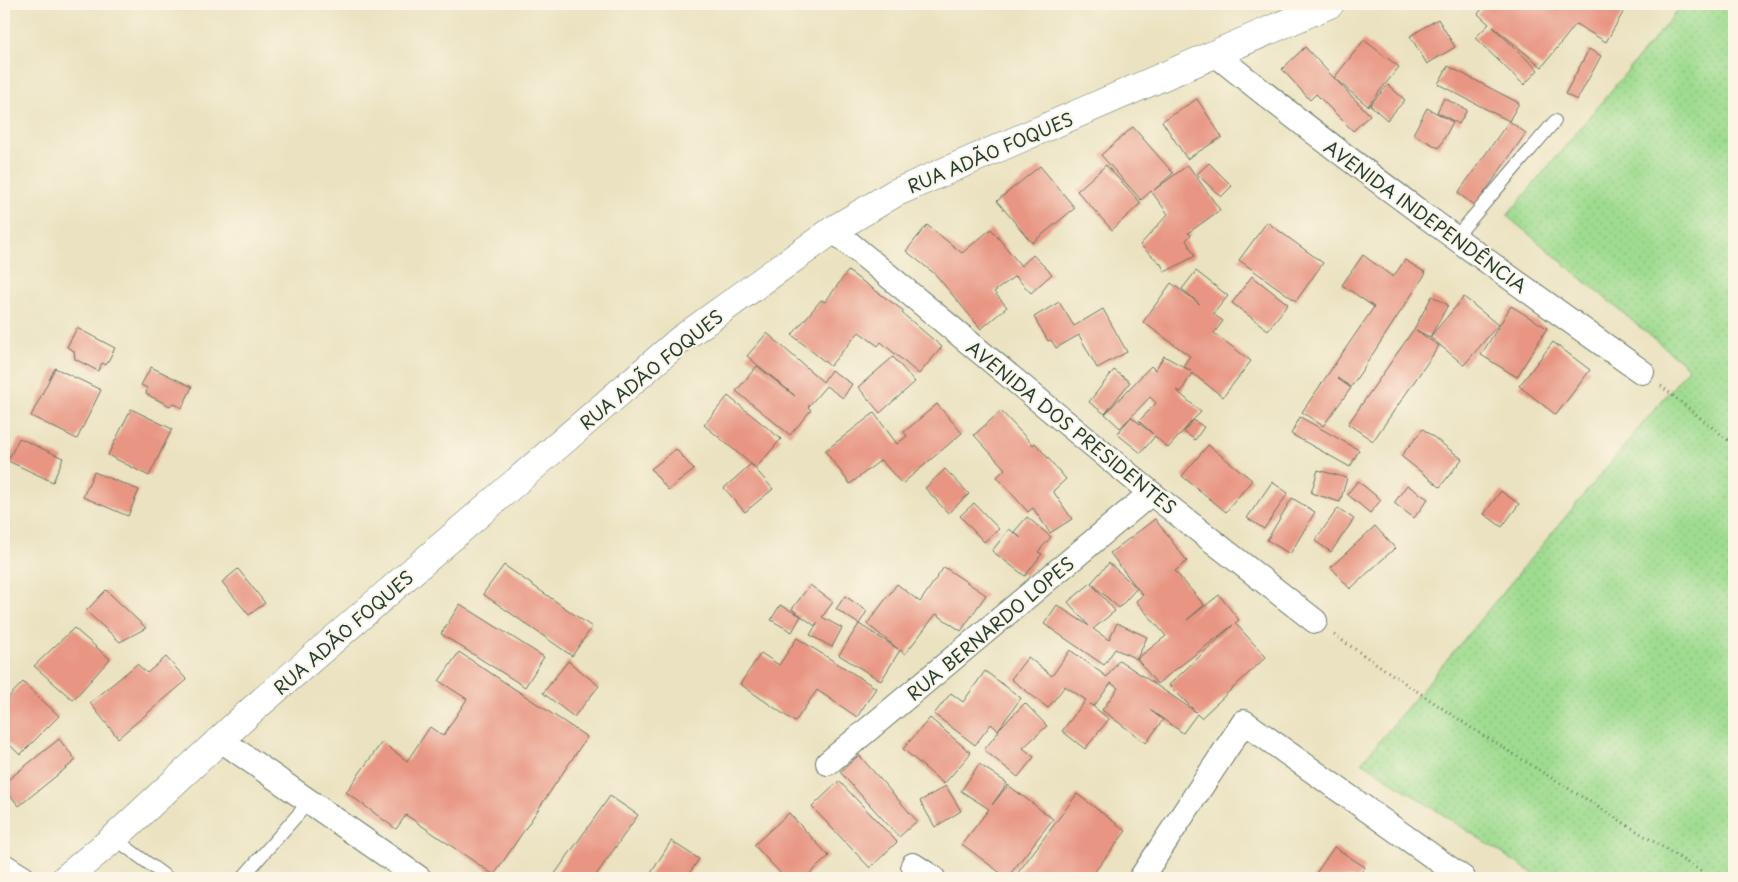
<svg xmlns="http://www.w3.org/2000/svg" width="1738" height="882" viewBox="0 0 1738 882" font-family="'Playpen Sans',sans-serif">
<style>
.green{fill:url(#green-dots);stroke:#5f8c62}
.building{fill:#e89683;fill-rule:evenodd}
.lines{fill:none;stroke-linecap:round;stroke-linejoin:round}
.service-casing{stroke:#667765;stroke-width:14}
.minor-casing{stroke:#667765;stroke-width:26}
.secondary-casing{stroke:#667765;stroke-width:29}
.path{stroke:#667765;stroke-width:3;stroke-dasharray:1 4;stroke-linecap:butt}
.service{stroke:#fff;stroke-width:12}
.minor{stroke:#fff;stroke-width:24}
.secondary{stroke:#fff;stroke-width:28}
.labels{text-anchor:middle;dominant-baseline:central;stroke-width:4;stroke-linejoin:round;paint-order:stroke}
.street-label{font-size:18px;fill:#1f3d34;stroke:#fcf5e5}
</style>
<defs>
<pattern id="green-dots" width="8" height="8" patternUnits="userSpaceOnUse" patternTransform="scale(1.25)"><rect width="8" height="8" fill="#9fdc90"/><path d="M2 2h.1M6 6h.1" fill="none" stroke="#88be7d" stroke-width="1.8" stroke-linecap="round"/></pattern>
</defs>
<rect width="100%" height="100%" fill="#fcf5e5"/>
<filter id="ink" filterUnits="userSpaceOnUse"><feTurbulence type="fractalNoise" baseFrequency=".02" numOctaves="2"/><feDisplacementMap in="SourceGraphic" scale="10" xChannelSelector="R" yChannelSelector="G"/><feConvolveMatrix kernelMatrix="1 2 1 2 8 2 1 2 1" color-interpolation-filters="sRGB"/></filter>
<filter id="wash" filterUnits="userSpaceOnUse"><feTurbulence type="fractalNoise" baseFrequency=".0096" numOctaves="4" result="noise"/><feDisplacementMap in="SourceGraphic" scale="20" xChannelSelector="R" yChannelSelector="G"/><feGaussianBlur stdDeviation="1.12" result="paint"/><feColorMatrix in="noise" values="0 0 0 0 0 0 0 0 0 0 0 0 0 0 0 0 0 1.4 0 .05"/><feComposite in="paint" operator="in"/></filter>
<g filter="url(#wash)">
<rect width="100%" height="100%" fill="#eae2c0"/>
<path class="green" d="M1683,4H1734V878H1540L1362,762L1689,368L1507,216Z"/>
<g id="blocks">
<path class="building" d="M1486,4H1611L1624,11L1606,42L1576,24L1542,67L1492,26L1538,70L1524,85L1475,38L1489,24L1478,14Z
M1438,19L1455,47L1427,64L1410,36Z
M1364,40L1399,67L1368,106L1334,78L1370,115L1353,131L1316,94L1310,100L1282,69L1305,47L1334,78Z
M1589,49L1601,56L1577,100L1565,94Z
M1448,66L1519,103L1509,121L1438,84Z
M1388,85L1405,100L1387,120L1370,105Z
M1444,98L1467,110L1459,124L1437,112Z
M1197,99L1222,137L1187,159L1162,121Z
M1427,108L1453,122L1439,148L1413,134Z
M1509,121L1526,133L1475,206L1458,193Z
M1133,127L1173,173L1154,190L1188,165L1220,210L1188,233L1191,235L1186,240L1195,256L1165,272L1161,264L1140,245L1168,214L1151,191L1141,200L1101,155Z
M1209,163L1232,186L1221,197L1197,174Z
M1106,165L1141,203L1112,230L1077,191Z
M1040,166L1075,208L1032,243L997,201Z
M1267,222L1323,263L1296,301L1239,260Z
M927,225L962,253L991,229L1021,266L1033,255L1052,274L1031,293L1015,276L994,292L1007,307L981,329L935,274L906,251Z
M1363,255L1393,277L1405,260L1426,273L1351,387L1337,378L1351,388L1323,426L1302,412L1374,307L1342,285Z
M848,271L904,311L902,313L942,347L919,374L881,342L878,346L859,332L830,366L792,335L821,300L825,302Z
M1196,271L1228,296L1213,314L1223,321L1214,333L1251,361L1223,397L1192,373L1181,392L1176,390L1201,412L1193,420L1204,427L1195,440L1184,432L1193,420L1168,448L1155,436L1141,453L1117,434L1131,417L1120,428L1105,414L1151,366L1155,370L1164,356L1191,371L1183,366L1190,356L1143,322L1171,283L1200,304L1182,289ZM1150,397L1156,403L1139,421L1153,434L1131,417Z
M1252,276L1288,304L1268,330L1232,303Z
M1432,296L1448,305L1430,337L1416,330L1439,346L1373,441L1348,424L1414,329Z
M1464,297L1498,325L1464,365L1430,337Z
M1059,302L1074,326L1103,309L1127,352L1097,368L1079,335L1056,348L1051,340L1048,341L1034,317Z
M1511,306L1547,328L1517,377L1481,355Z
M77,328L115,348L106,365L102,363L98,371L75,359L74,351L67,347Z
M767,333L823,382L831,370L852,384L843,398L826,386L808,407L811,410L790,435L736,391L757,366L795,396L747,356Z
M1553,342L1590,370L1556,415L1519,386Z
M893,357L915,382L880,413L858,387Z
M151,367L192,387L182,408L173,403L170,406L146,394L147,388L141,385Z
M55,368L101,390L77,439L31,416Z
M1114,370L1130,382L1105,414L1089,402Z
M728,396L781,439L756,468L704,425Z
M937,404L962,433L902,484L881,460L850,484L825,451L874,413L897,444L907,436L904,432Z
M131,409L172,429L149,476L108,455Z
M1001,411L1033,445L1035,443L1066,479L1053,491L1072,519L1050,533L1033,508L1028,512L997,477L1005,469L974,435Z
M1300,417L1359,450L1350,467L1291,434Z
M1423,429L1462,459L1440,487L1401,456Z
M19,438L63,458L53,482L8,461Z
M1208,445L1252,480L1226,512L1182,476Z
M676,449L694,470L668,490L651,469Z
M751,464L773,489L745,512L724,488Z
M945,469L969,494L948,513L925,488Z
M1318,470L1347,478L1340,502L1311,493Z
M94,472L139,490L128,516L83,497Z
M1358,481L1381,500L1370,513L1347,494Z
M1272,482L1288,493L1264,529L1247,518Z
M1407,485L1428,499L1414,518L1394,503Z
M1501,491L1519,504L1502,527L1484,514Z
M1292,498L1315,512L1290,554L1267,540Z
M974,503L999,529L984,542L960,516Z
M1338,508L1354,519L1331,552L1315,541Z
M1027,517L1051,537L1038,552L1042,554L1025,576L992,551L1009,529L1021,538L1014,532Z
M1155,519L1187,561L1175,571L1204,605L1187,620L1219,595L1239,620L1235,623L1266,657L1201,718L1197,714L1183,733L1150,710L1163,720L1146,743L1102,710L1118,688L1111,683L1094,706L1090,704L1109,719L1085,749L1062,731L1086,700L1065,686L1048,708L1011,679L1028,657L1052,676L1070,650L1107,677L1119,660L1196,712L1169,685L1233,625L1157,684L1137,659L1166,636L1136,601L1143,595L1137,588L1119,608L1091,583L1115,611L1093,629L1109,640L1117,623L1147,637L1137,659L1115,649L1104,665L1044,624L1057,605L1089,626L1068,602L1091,583L1109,563L1137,588L1110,553Z
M1375,526L1395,548L1350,589L1331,567Z
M504,565L592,627L572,656L483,594Z
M944,567L986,595L961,631L936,614L905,654L900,650L881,681L839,655L859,624L898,649L867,624L897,584L920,602Z
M238,569L265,603L249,615L222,582Z
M810,585L833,602L822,617L842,628L832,647L810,635L818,622L815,626L792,609Z
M106,590L146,628L120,642L86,611Z
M845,596L867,611L859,624L836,609Z
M460,604L544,657L525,687L441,634Z
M780,605L801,616L792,632L771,620Z
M74,628L110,659L73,700L34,666Z
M797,638L876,688L857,717L817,690L795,722L740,684L761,653L779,665Z
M459,652L587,737L494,875L406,815L396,829L346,792L382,742L407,761L430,727L443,736L467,699L439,681Z
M166,657L187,680L118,738L90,703L137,664L147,673Z
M568,661L599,686L574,717L543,693Z
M985,671L1021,698L998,730L1025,703L1047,726L1023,748L1034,757L1018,777L984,750L999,731L991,724L975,745L934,714L951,693L963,702Z
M23,682L59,716L20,755L4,739V702Z
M930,718L971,753L944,784L903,749Z
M59,739L76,760L19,806L4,788V783Z
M859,755L917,821L899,837L840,772Z
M979,764L1007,783L992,805L1008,785L1053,819L1007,878L962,844L989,809L961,791Z
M839,781L897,842L870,868L812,807Z
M946,786L961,811L935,827L920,801Z
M1077,794L1126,831L1090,878H1014Z
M610,796L638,815L594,878H552Z
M789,813L829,856L805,878H785L754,845Z
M671,841L699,859L686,878H648Z
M1334,847L1365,867L1358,878H1313Z"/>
</g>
</g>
<g filter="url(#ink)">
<use href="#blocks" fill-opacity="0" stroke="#667765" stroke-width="1"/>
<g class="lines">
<defs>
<path id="service" d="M1454,239L1555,121
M114,838L168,878
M242,878L308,803"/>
<path id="minor" d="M1215,54C1353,166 1497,269 1642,372
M833,230L1151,493L1315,621
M221,740L419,878
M828,763L1151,493
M913,865L933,878
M4,866L23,878
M1141,878L1244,722L1463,878"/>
<path id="secondary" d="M66,878L114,838L251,711L680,340L833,230L895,193L1330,4"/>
</defs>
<use href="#service" class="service-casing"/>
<use href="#minor" class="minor-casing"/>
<use href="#secondary" class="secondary-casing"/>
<path class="path" d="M1661,386L1734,445
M1334,635L1470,727L1712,878"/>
<use href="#service" class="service"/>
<use href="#minor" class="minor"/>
<use href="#secondary" class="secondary"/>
</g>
</g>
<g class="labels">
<g class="street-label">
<text transform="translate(990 152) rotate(-23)">RUA ADÃO FOQUES</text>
<text transform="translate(1426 216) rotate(36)">AVENIDA INDEPENDÊNCIA</text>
<text transform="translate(651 369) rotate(-39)">RUA ADÃO FOQUES</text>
<text transform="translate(1072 427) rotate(39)">AVENIDA DOS PRESIDENTES</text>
<text transform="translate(990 628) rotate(-40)">RUA BERNARDO LOPES</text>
<text transform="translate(343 632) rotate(-41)">RUA ADÃO FOQUES</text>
</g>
</g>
<rect width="1738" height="882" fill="none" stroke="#fcf5e5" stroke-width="20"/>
</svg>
